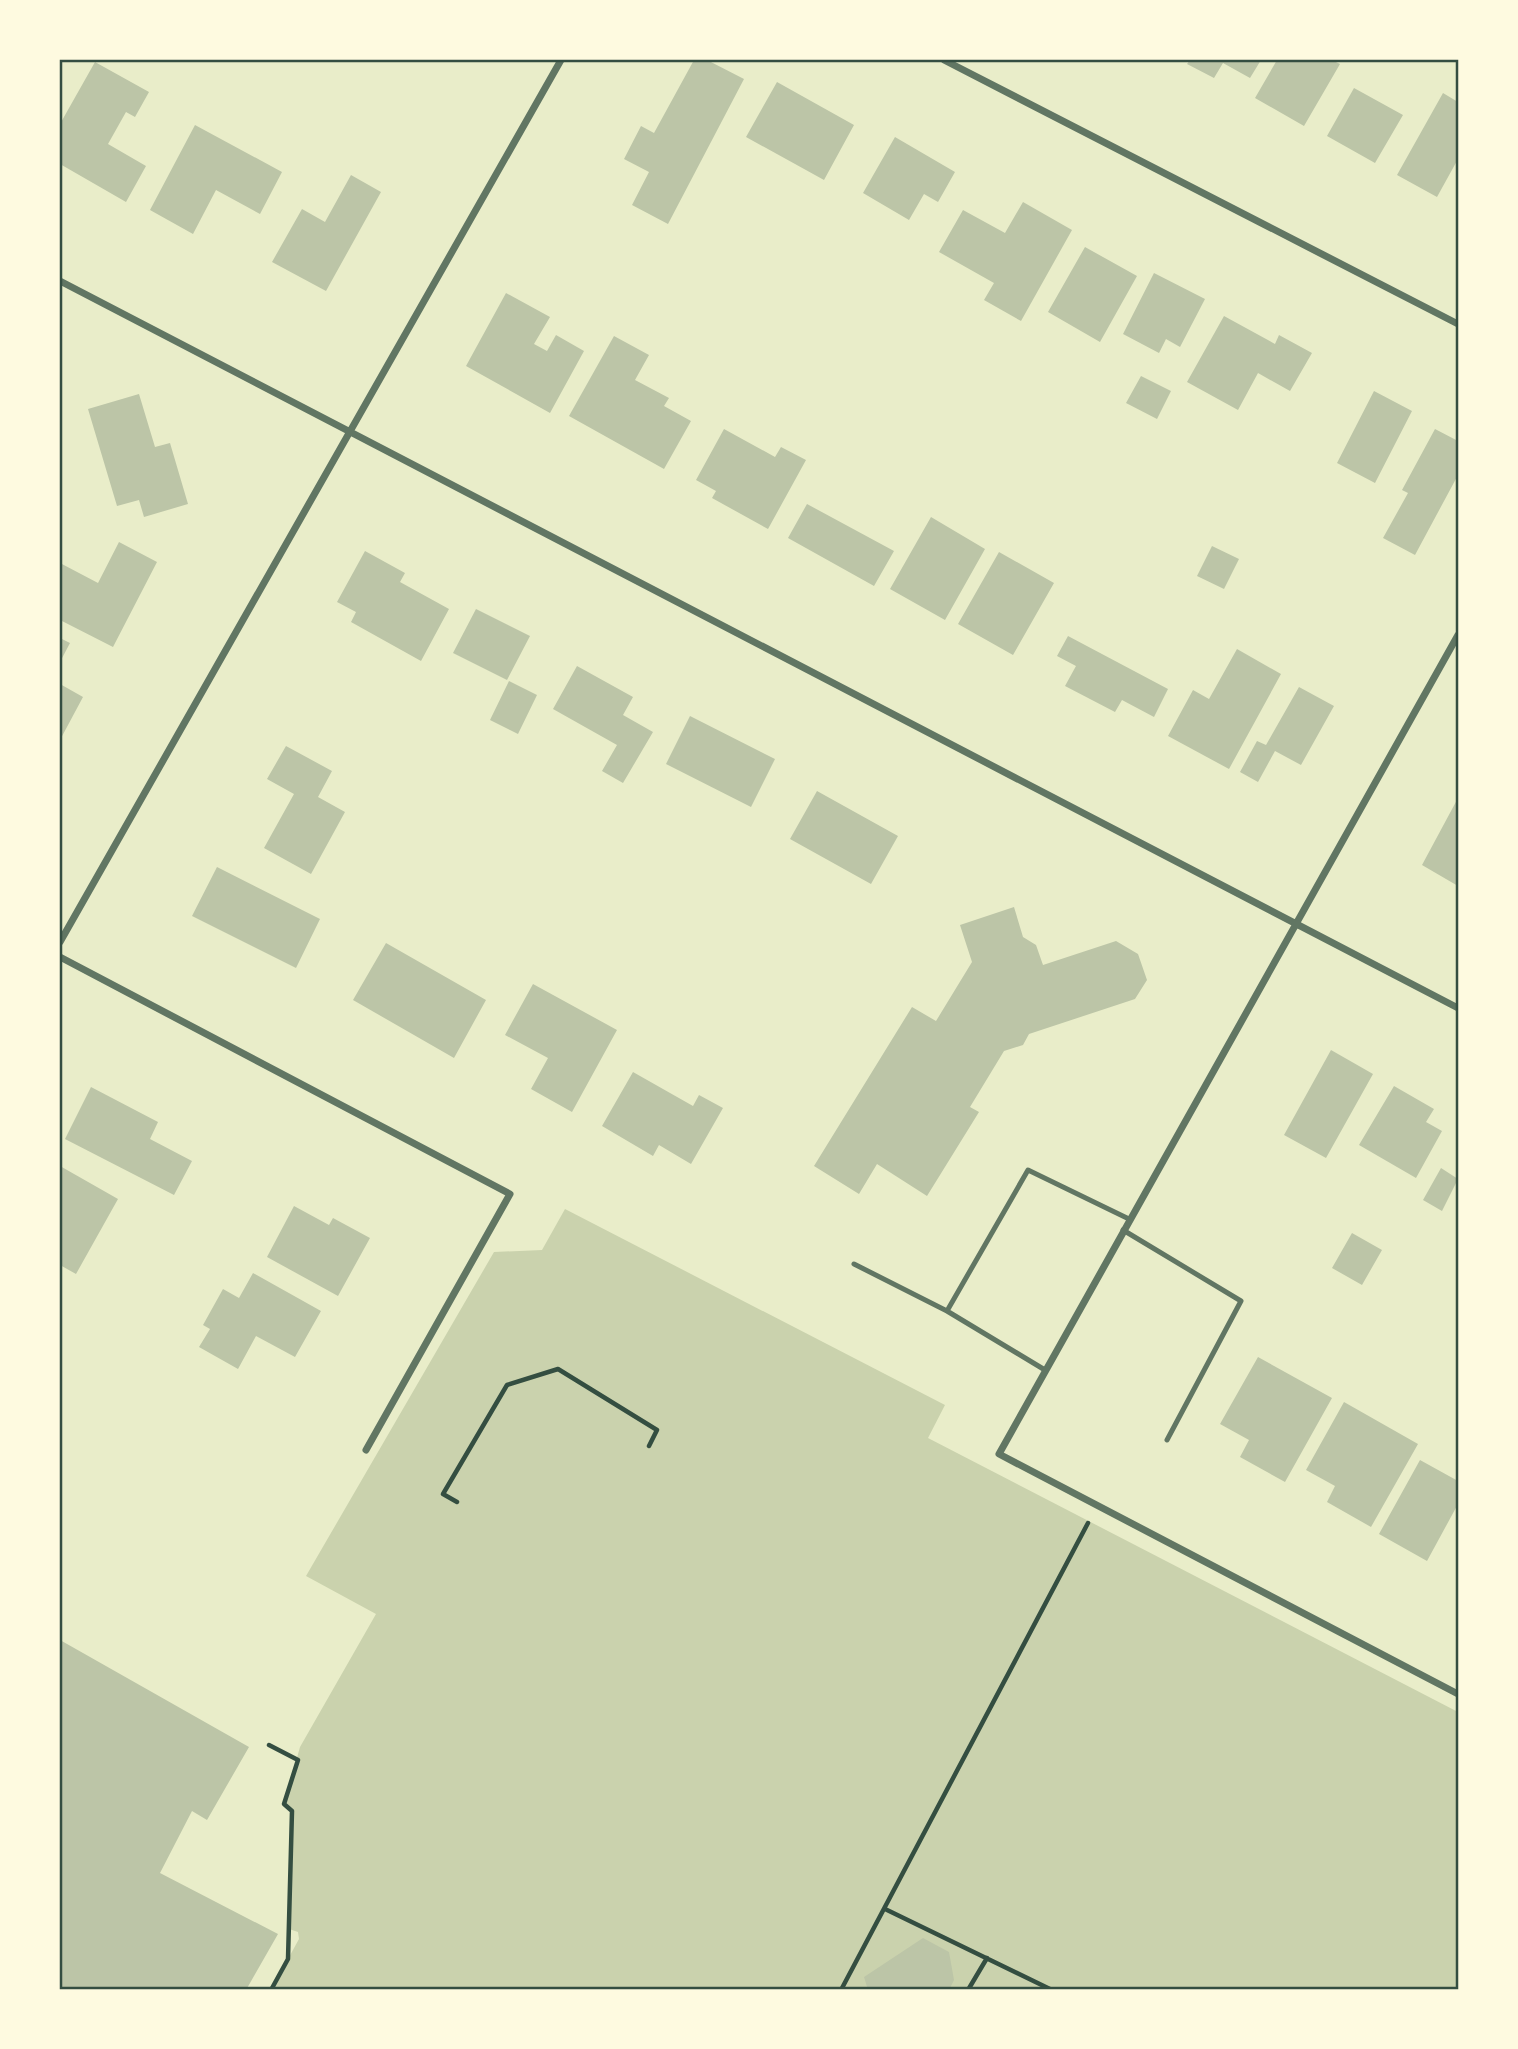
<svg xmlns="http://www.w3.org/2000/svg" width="1518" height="2049" viewBox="0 0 1518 2049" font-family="'Exo 2',sans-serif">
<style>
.green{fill:#cad2ad}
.building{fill:#bcc5a7}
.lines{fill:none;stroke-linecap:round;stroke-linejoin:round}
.path{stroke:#344e41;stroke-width:4.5}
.service{stroke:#617663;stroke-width:5}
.minor{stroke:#617663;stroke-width:7}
.neatline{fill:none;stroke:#344e41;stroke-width:2.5}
</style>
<rect width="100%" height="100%" fill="#e9edc9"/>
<path class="green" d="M565,1209L945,1405L928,1438L1458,1712V1989L271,1990L299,1939L298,1932L289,1929L292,1811L284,1804L300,1747L376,1614L306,1576L494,1252L542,1250Z"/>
<path class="building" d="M694,60H707L744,79L668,224L632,205L649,172L624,159L641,126L654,133Z
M1190,60H1261L1250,78L1223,63L1214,78L1187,64Z
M1277,60H1332L1340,64L1304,126L1255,98Z
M95,62L149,92L135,117L126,112L108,144L146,166L126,202L60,164V124Z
M777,82L854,125L824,180L746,137Z
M1354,88L1403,115L1375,163L1327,136Z
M1443,93L1458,102V159L1437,197L1397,175Z
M195,125L282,172L260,214L216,190L193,234L150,210Z
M895,137L955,172L938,202L924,194L909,220L863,193Z
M351,175L381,192L326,291L272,262L302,209L325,222Z
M1023,202L1072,230L1021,321L984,300L994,283L939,252L963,210L1005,233Z
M1085,247L1137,276L1100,342L1048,312Z
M1154,273L1205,299L1180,347L1166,339L1159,353L1123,334Z
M506,293L550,317L534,344L547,351L556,335L584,351L550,413L466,366Z
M1224,316L1275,344L1279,335L1312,353L1290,391L1258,373L1238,410L1187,382Z
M614,336L649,355L635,380L669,398L664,406L691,421L664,469L569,416Z
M1141,376L1171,391L1157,419L1126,403Z
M1374,391L1412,411L1375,483L1337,463Z
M139,394L155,447L170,443L188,504L144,517L139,500L117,506L88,409Z
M724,429L775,457L781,447L806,460L768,529L712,498L716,491L696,480Z
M1435,429L1458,441V475L1415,555L1383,538L1408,493L1402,490Z
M807,504L894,551L874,586L788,538Z
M931,517L985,549L945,620L890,589Z
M119,542L157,562L113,647L60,620V563L98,583Z
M1212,546L1239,559L1224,589L1197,576Z
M365,551L405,573L400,582L449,609L421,661L351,622L356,612L337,602Z
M999,552L1054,583L1013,655L958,624Z
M476,609L530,636L507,680L453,653Z
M1068,636L1168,689L1154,717L1122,700L1115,712L1065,686L1076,666L1057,656Z
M60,638L70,643L60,662Z
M1237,649L1281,674L1229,769L1168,736L1193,690L1209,699Z
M577,666L633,697L623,715L653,732L623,783L602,771L617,745L553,709Z
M509,681L537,695L518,734L490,720Z
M60,684L83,697L60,740Z
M1299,687L1334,706L1301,765L1275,751L1258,782L1240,772L1257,741L1266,745Z
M690,716L775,759L751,807L666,764Z
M286,746L332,771L318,797L345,812L311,874L264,848L294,794L267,779Z
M817,791L898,836L871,884L790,839Z
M1458,798V886L1422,865Z
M217,867L320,919L296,968L192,916Z
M1014,907L1023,937L1036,945L1043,965L1116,941L1138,954L1147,980L1135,999L1029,1034L1023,1045L1004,1051L970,1107L979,1112L927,1196L877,1164L859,1194L814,1166L912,1007L936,1021L972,962L960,925Z
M386,943L486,1000L454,1058L353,1000Z
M533,984L617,1030L572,1112L531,1089L548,1058L505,1035Z
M1331,1050L1373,1074L1326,1158L1284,1135Z
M633,1072L693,1106L699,1095L723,1108L691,1164L659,1145L653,1156L602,1126Z
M1394,1086L1434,1109L1426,1122L1442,1131L1416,1178L1359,1145Z
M91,1087L158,1122L150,1139L192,1161L174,1195L65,1139Z
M60,1166L118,1199L76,1274L60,1265Z
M1441,1168L1458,1179L1442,1211L1423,1200Z
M294,1206L329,1225L333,1218L370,1238L338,1296L267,1257Z
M1352,1233L1382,1250L1362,1285L1332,1268Z
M253,1273L321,1311L295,1357L256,1336L238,1369L199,1347L210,1329L203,1325L223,1289L239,1298Z
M1258,1357L1332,1398L1285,1482L1240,1457L1249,1440L1220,1424Z
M1344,1402L1418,1444L1371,1527L1327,1502L1335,1486L1306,1470Z
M1420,1460L1458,1481V1504L1427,1561L1379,1534Z
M60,1640L249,1747L207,1820L192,1811L160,1873L278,1934L246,1990H60Z
M923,1938L949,1952L954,1980L949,1990H868L864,1977Z"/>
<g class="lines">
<path class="path" d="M457,1502L443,1494L507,1385L558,1369L657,1430L649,1446
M269,1745L298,1760L284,1804L292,1811L288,1959L271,1990
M885,1909L1052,1990
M841,1990L1088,1523
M968,1990L987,1958"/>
<path class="service" d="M1123,1230L1241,1301L1167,1440
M854,1264L947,1311L1028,1170L1129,1219
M947,1311L1045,1370"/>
<path class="minor" d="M944,60L1458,324
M60,281L1458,1008
M1458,635L999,1454L1458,1694
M60,942L561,60
M60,957L510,1194L366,1450"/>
</g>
<rect width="1518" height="2049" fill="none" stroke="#fefae0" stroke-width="122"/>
<rect x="61" y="61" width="1396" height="1927" class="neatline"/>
</svg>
